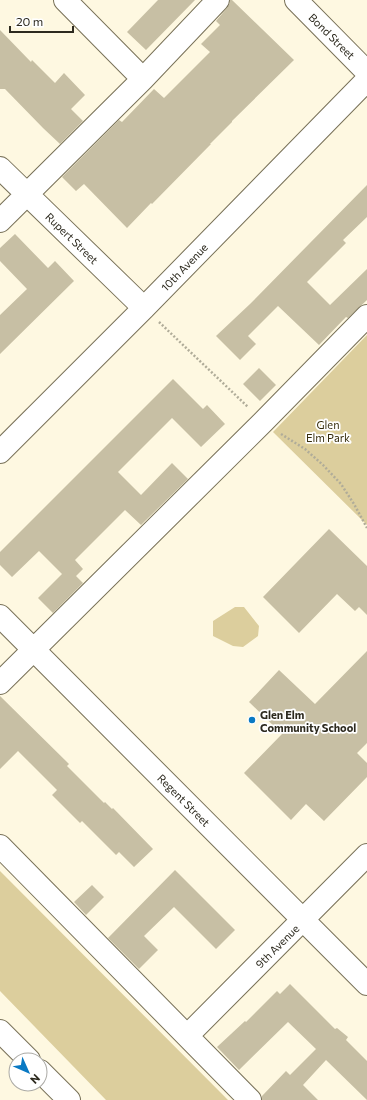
<svg xmlns="http://www.w3.org/2000/svg" width="367" height="1100" viewBox="0 0 367 1100" font-family="Commissioner,sans-serif">
<style>
.green{fill:#dcce9d}
.building{fill:#c7bfa4}
.lines{fill:none;stroke-linecap:round;stroke-linejoin:round}
.minor-casing{stroke:#787158;stroke-width:24}
.highway-casing{stroke:#787158;stroke-width:24}
.path{stroke:#b0ac99;stroke-width:2.5;stroke-dasharray:2 2;stroke-linecap:butt}
.minor{stroke:#fff;stroke-width:22}
.highway{stroke:#fff;stroke-width:22}
.poi-dot{fill:#0979c3;stroke:#fff;stroke-width:1.5}
.labels{text-anchor:middle;dominant-baseline:central;stroke-width:3.5;stroke-linejoin:round;paint-order:stroke}
.street-label{font-size:11px;fill:#2d2a1f;stroke:#fff}
.park-label{font-size:11px;fill:#352c0c;stroke:#fff}
.poi-label{font-size:11px;font-weight:bold;fill:#2d2a1f;stroke:#fff;text-anchor:start}
</style>
<rect width="100%" height="100%" fill="#fef8e1"/>
<path class="green" d="M367,335V525L273,432Z
M235,607H244L259,626L258,636L243,647L233,646L213,636V621Z
M0,871L228,1100H106L0,991Z"/>
<path class="building" d="M158,0H195L146,50L127,32Z
M230,0H232L294,60L232,121V122L210,144H211L152,204L151,203L127,228L84,184L76,191L62,177L119,120L122,122L154,89L164,98L210,52L201,44L220,25L216,21L227,8L230,3Z
M0,30L31,62L32,60L55,83L64,73L85,95L71,109L83,121L60,144L43,128L5,89H0Z
M367,185V217L343,240L346,243L307,282L330,305L367,269V300L348,318L346,317L319,345L278,306L248,336L256,344L240,360L216,336L250,304Z
M15,234L48,268L55,261L74,281L0,354V315L27,289L0,261V248Z
M259,368L276,385L260,401L243,384Z
M173,379L203,409L207,405L225,424L201,447L172,418L118,472L141,495L172,463L188,479L141,525L125,510L75,560L83,569L76,576L83,583L53,613L38,598L62,574L39,551L12,577L0,565V552Z
M329,529L367,566V615L359,607L355,611L337,594L299,633L263,597Z
M367,651V743L357,753L367,763V777L324,821L306,804L291,820L244,773L282,734L249,702L279,670L315,704Z
M0,696L69,764L67,766L104,803L105,802L112,809L113,808L153,849L134,867L119,852L116,855L82,821L80,823L52,795L57,790L18,751L0,769Z
M175,870L235,930L216,949L174,907L144,936L158,950L139,969L108,938Z
M92,885L104,897L86,915L74,902Z
M290,984L335,1029L337,1028L348,1037L346,1040L367,1061V1100L326,1060L303,1085L318,1100H262V1096L286,1071L290,1075L316,1049L288,1022L239,1070L217,1047L245,1021L246,1022L277,991L280,994Z"/>
<g class="lines">
<defs>
<path id="minor" d="M65,0L143,79
M296,0L367,72
M0,168L144,308
M0,221L143,79L218,0
M0,452L144,308L367,80
M0,616L367,984
M0,683L263,422L367,316
M0,846L250,1100
M187,1036L367,855"/>
<path id="highway" d="M0,1031L29,1060
M40,1071L69,1100"/>
</defs>
<use href="#minor" class="minor-casing"/>
<use href="#highway" class="highway-casing"/>
<path class="path" d="M159,322L248,407
M281,434L305,449L323,465L341,484L354,504L367,528"/>
<use href="#minor" class="minor"/>
<use href="#highway" class="highway"/>
</g>
<circle class="poi-dot" cx="252" cy="720" r="4"/>
<g class="labels">
<g class="street-label">
<text transform="translate(332 36) rotate(45)">Bond Street</text>
<text transform="translate(72 238) rotate(44)">Rupert Street</text>
<text transform="translate(184 267) rotate(-46)">10th Avenue</text>
<text transform="translate(184 800) rotate(45)">Regent Street</text>
<text transform="translate(277 946) rotate(-45)">9th Avenue</text>
</g>
<g class="park-label">
<text x="328" y="424">Glen<tspan x="328" dy="13">Elm Park</tspan></text>
</g>
<g class="poi-label">
<text x="260" y="714">Glen Elm<tspan x="260" dy="13">Community School</tspan></text>
</g>
</g>
<g transform="translate(28 1072) rotate(135)"><circle r="19" fill="#ffffff" stroke="#abaaa5"/>
<path d="M0-3L7 15L0 10L-7 15Z" fill="#0979c3"/>
<text y="-6" font-size="11" font-weight="bold" text-anchor="middle" fill="#2d2a1f">N</text>
</g>
<path d="M10 26v6h63v-6" fill="none" stroke="#2d2a1f" stroke-width="2"/>
<text x="16" y="26" font-size="12" fill="#2d2a1f" stroke="#ffffff" stroke-width="3" paint-order="stroke">20 m</text>
</svg>
